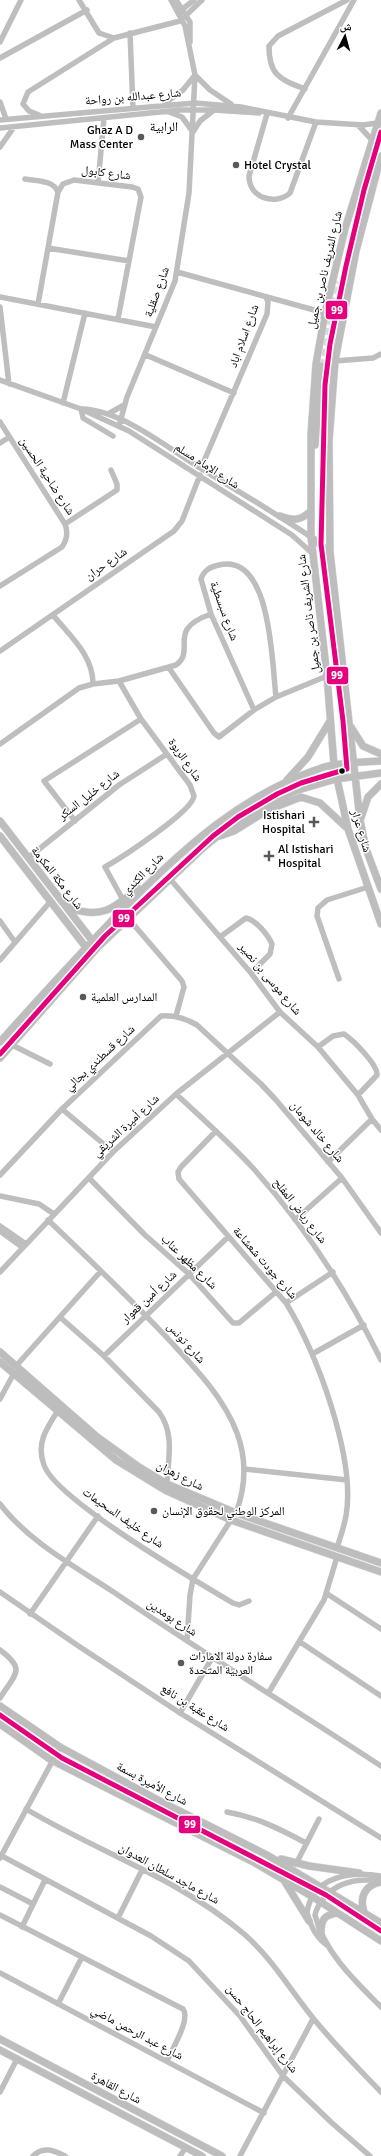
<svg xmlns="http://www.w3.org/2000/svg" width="381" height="2156" viewBox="0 0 381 2156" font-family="Signika,'Noto Naskh Arabic',sans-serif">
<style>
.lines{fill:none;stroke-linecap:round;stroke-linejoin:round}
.major-tunnel{stroke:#d9d9d9;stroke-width:7;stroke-dasharray:7 3.5;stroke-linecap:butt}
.major-casing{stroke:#dbdbdb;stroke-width:8}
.minor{stroke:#bebebe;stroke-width:5.5}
.major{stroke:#bdbdbd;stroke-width:7}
.bus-1-casing{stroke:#fff;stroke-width:8}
.bus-1{stroke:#e5007d;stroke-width:5}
.poi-dot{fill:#595959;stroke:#fff;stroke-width:1.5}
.bus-dot{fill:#000;stroke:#fff;stroke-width:1.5}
.labels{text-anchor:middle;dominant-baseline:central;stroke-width:3;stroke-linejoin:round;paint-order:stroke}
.street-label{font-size:12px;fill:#000;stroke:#fff}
.poi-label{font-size:12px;fill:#000;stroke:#fff;text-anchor:start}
.neighbourhood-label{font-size:13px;fill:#000;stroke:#fff}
.line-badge{stroke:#fff;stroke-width:1.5}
.badge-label{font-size:11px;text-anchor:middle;font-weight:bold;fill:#fff}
</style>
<rect width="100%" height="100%" fill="#fff"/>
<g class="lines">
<path class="major-tunnel" d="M376,139L381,126
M321,366L336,281"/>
<defs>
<path id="major" d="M381,113L345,229L325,313L316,364L311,435V537L327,676L334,765L348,829L381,924
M381,156L356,251L335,361L329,441L330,552L360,820L366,849L381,889
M315,445L321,366
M280,516C293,521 300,521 311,511
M311,537L323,547L328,569
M351,727L363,746L381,754
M287,780L308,757L330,721
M361,818L368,797L381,784
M0,821L94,943
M0,836L88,950
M220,836L234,831L268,810L301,797L320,803L347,828
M68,907C100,920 114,909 138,888
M0,1042C42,995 84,949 128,904C186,846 244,793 324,767C342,762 362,762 381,761
M0,1058L98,947L203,848L231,825L253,811L295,791L336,779L381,773
M0,1352L96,1436L139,1467L167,1484L236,1513L381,1563
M0,1362L116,1460L165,1490L231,1520L381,1572
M0,1706L60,1747L160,1801L267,1855L381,1923
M0,1724L51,1760L255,1863L313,1897L381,1941
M281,1859L309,1866L359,1873
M285,1882L309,1921
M364,1912C359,1897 365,1885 381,1882
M321,1932C321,1919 325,1915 337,1913
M0,2039L222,2156
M0,2050L202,2156"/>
</defs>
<use href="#major" class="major-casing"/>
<path class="minor" d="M79,0L99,33L114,38L180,21L202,0
M176,0L190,22V42
M180,11L194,0
M130,33L133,108
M0,42L21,0
M0,58L87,10
M305,89C280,79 269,76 269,46L278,36L347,0
M0,102L6,119
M165,103L183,90L195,75L210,90L231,104
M169,112L182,117L193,132L200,121L214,110
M267,114L249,176C249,198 275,206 290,193L316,122
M39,115L29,111L23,104L28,92L114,38
M288,118L354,0
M0,120L195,103L241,107L316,122L363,125L377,123
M358,125L372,140
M0,128L180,110H214L259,113
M0,147L14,127
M25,179C37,181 53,180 58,192
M98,183L104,118
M48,248L129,261
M177,272L325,313
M0,297L156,327
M38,304L58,192L63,184L74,180L132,187L138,189L141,197L118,319
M0,307L9,384
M146,355L234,393
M335,361L373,358L381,354
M0,380L81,409L129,431L292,535L313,554
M63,403L85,313
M81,409L83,418L113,436
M82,409C121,410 167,447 200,468C238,491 275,513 311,537
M108,414L124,405
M0,422L65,524C68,532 67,540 62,547L0,586
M119,426L127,397L175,281L189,193L195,75L185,26L171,0
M0,443L8,438
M201,468L267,314L268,302L266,297
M65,524L117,490V484L111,470
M53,615C70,636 93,655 93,684
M0,651L174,531L182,521L200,475
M169,668L214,733L219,737L254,710L276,697L327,676
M119,681L141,719L190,785L194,796C193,811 121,858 105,867L123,900
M254,710L211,614L201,579C204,570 210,567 219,565C272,552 272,666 276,697
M0,744L79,688L93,684L119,681L176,665C197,650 165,630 211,614
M75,821L44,781L141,719
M28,858L119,785L167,754
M170,879L251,973L280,1012L318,1047L358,1095L372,1119L381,1130
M128,918L182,981L184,987L176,1016
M0,921L15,942
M220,937L246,918C256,920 268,935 272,944L270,954L251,973
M0,960L50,902
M339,979L317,916L318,908L327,900L368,887
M12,1045L50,1064
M318,1047L333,1036L344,1034C353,1040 378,1065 377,1075L358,1095
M176,1094C202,1118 229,1142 253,1168C305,1226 347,1291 381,1360
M62,1109L113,1152
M216,1131L181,1167L178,1172L179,1179L286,1303C317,1352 356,1459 346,1516C344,1527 340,1538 337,1548
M328,1162L372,1119
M0,1175L62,1109L161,1016C175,1015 185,1018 197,1025L261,1084L276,1100L342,1178L381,1233
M89,1178L145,1235L189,1274L233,1323H239L277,1291
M0,1196L39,1204L54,1214
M48,1220C90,1260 132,1300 171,1342C196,1369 224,1398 237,1433C247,1460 246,1486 236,1513
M295,1220L342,1178
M0,1226L26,1244
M0,1231L22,1247
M0,1272L113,1152L176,1094L280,1012
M286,1303L333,1272
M61,1318L104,1356L159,1412C175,1434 168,1458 167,1484
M314,1353L364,1325
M104,1356L228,1237
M16,1366L101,1271
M0,1399L13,1375
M57,1412C46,1429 36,1444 44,1465C55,1499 196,1581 233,1603L239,1605L249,1601
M245,1469L347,1480
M0,1504C28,1541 74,1566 112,1591C200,1651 291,1707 381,1766
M0,1592L77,1645L180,1713L381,1838
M326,1593L381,1629
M30,1614L98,1516
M187,1641L190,1595L193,1579L231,1520
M300,1642L381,1696
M0,1650C27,1670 15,1674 0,1698
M269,1692L324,1600L337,1557
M180,1713L212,1658
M26,1809C98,1852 180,1879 244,1934C271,1957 291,1991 313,2018C334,2044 358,2068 381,2092
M227,1812C256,1817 280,1829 306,1843
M0,1855L151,1936L189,1961L240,2016L283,2076L332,2123L370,2156
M0,1858L60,1747
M296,1864L319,1819
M381,1881C360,1878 338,1881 324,1898C320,1903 316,1909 315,1915C324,1952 355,1981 381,2007
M0,1887L33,1904
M0,1915L183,2009C191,2019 172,2049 167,2061
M118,1918L142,1870
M22,1927L45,1880
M328,1946C316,1938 310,1925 307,1912C313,1876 351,1871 381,1876
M0,1973L264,2113
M58,2004L82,1957
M0,2092L17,2059
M33,2156C43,2146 53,2150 65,2156
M180,2156L186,2147
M240,2156L313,2019"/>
<use href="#major" class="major"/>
<defs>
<path id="bus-1" d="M0,1054L105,936L213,836L238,817L277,794L301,783L347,769L343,721L321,544L325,385L330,344L346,266L364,190L381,132
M0,1715L62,1758L326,1895L381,1931"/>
</defs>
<use href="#bus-1" class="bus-1-casing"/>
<use href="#bus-1" class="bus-1"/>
</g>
<g class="poi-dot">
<circle cx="141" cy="137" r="4"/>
<circle cx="236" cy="165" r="4"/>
<path d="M312 816h4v4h4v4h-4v4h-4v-4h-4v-4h4z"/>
<path d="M267 850h4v4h4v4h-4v4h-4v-4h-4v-4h4z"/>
<circle cx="83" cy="997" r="4"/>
<circle cx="154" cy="1511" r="4"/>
<circle cx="181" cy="1663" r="4"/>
</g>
<circle class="bus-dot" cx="342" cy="771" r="3.5"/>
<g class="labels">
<g class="street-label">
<text transform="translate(133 97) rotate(-5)">شارع عبدالله بن رواحة</text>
<text transform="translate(106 173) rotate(7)">شارع كابول</text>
<text transform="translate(325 270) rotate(-77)">شارع الشريف ناصر بن جميل</text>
<text transform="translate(157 292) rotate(-70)">شارع صقلية</text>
<text transform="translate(244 336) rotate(-70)">شارع اسلام اباد</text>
<text transform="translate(207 466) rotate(33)">شارع الإمام مسلم</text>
<text transform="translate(47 476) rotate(57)">شارع ضاحية الحسين</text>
<text transform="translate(106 564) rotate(-35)">شارع حران</text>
<text transform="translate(224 611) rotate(70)">شارع سبسطية</text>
<text transform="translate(309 614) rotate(-97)">شارع الشريف ناصر بن جميل</text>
<text transform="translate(185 760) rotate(55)">شارع الربوة</text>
<text transform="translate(89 795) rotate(-38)">شارع خليل السكر</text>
<text transform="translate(361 831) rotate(73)">شارع عرار</text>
<text transform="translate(143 874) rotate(-45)">شارع الكندي</text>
<text transform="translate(57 878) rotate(52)">شارع مكة المكرمة</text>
<text transform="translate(270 979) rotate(50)">شارع موسى بن نصير</text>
<text transform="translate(100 1058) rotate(-43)">شارع قسطندي بجالي</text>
<text transform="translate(126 1126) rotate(-43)">شارع أميرة الشريقي</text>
<text transform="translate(317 1132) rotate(50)">شارع خالد شومان</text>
<text transform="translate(300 1211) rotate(52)">شارع رياض المفلح</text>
<text transform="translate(189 1262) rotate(44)">شارع مظهر عناب</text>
<text transform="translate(265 1263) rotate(49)">شارع جودت شعشاعة</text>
<text transform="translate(149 1297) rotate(-43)">شارع أمين قعوار</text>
<text transform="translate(186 1343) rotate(48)">شارع تونس</text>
<text transform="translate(180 1476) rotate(27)">شارع زهران</text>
<text transform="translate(123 1518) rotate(35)">شارع خليف السحيمات</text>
<text transform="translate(172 1618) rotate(33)">شارع بومدين</text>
<text transform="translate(195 1708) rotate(32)">شارع عقبة بن نافع</text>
<text transform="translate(152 1784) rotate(28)">شارع الأميرة بسمة</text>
<text transform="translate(169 1874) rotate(29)">شارع ماجد سلطان العدوان</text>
<text transform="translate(262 2029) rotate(52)">شارع إبراهيم الحاج حسن</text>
<text transform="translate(137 2033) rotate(28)">شارع عبد الرحمن ماضي</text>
<text transform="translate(116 2088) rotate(28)">شارع القاهرة</text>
</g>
<g class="poi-label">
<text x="133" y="130" text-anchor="end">Ghaz A D<tspan x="133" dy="14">Mass Center</tspan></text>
<text x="244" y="165">Hotel Crystal</text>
<text x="305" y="815" text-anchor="end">Istishari<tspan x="305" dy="14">Hospital</tspan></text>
<text x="278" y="849">Al Istishari<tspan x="278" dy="14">Hospital</tspan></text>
<text x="91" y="997">المدارس العلمية</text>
<text x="162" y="1511">المركز الوطني لحقوق الإنسان</text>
<text x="189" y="1656">سفارة دولة الامارات<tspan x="189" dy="14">العربية المتحدة</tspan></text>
</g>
<g class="neighbourhood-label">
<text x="164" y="127">الرابية</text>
</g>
</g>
<g class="line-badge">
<rect x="325" y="300" width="23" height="20" rx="4" fill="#e5007d"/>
<rect x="326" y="666" width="23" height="19" rx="4" fill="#e5007d"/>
<rect x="112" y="909" width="23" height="19" rx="4" fill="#e5007d"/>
<rect x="178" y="1815" width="23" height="19" rx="4" fill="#e5007d"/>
</g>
<g class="badge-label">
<text x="337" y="314">99</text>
<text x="337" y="679">99</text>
<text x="124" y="922">99</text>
<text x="190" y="1828">99</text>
</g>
<g transform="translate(345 36) rotate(6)" stroke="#ffffff" stroke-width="3" paint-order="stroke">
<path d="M0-3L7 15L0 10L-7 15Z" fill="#000000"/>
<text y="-6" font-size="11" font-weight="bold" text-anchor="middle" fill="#000000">ش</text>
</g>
</svg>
